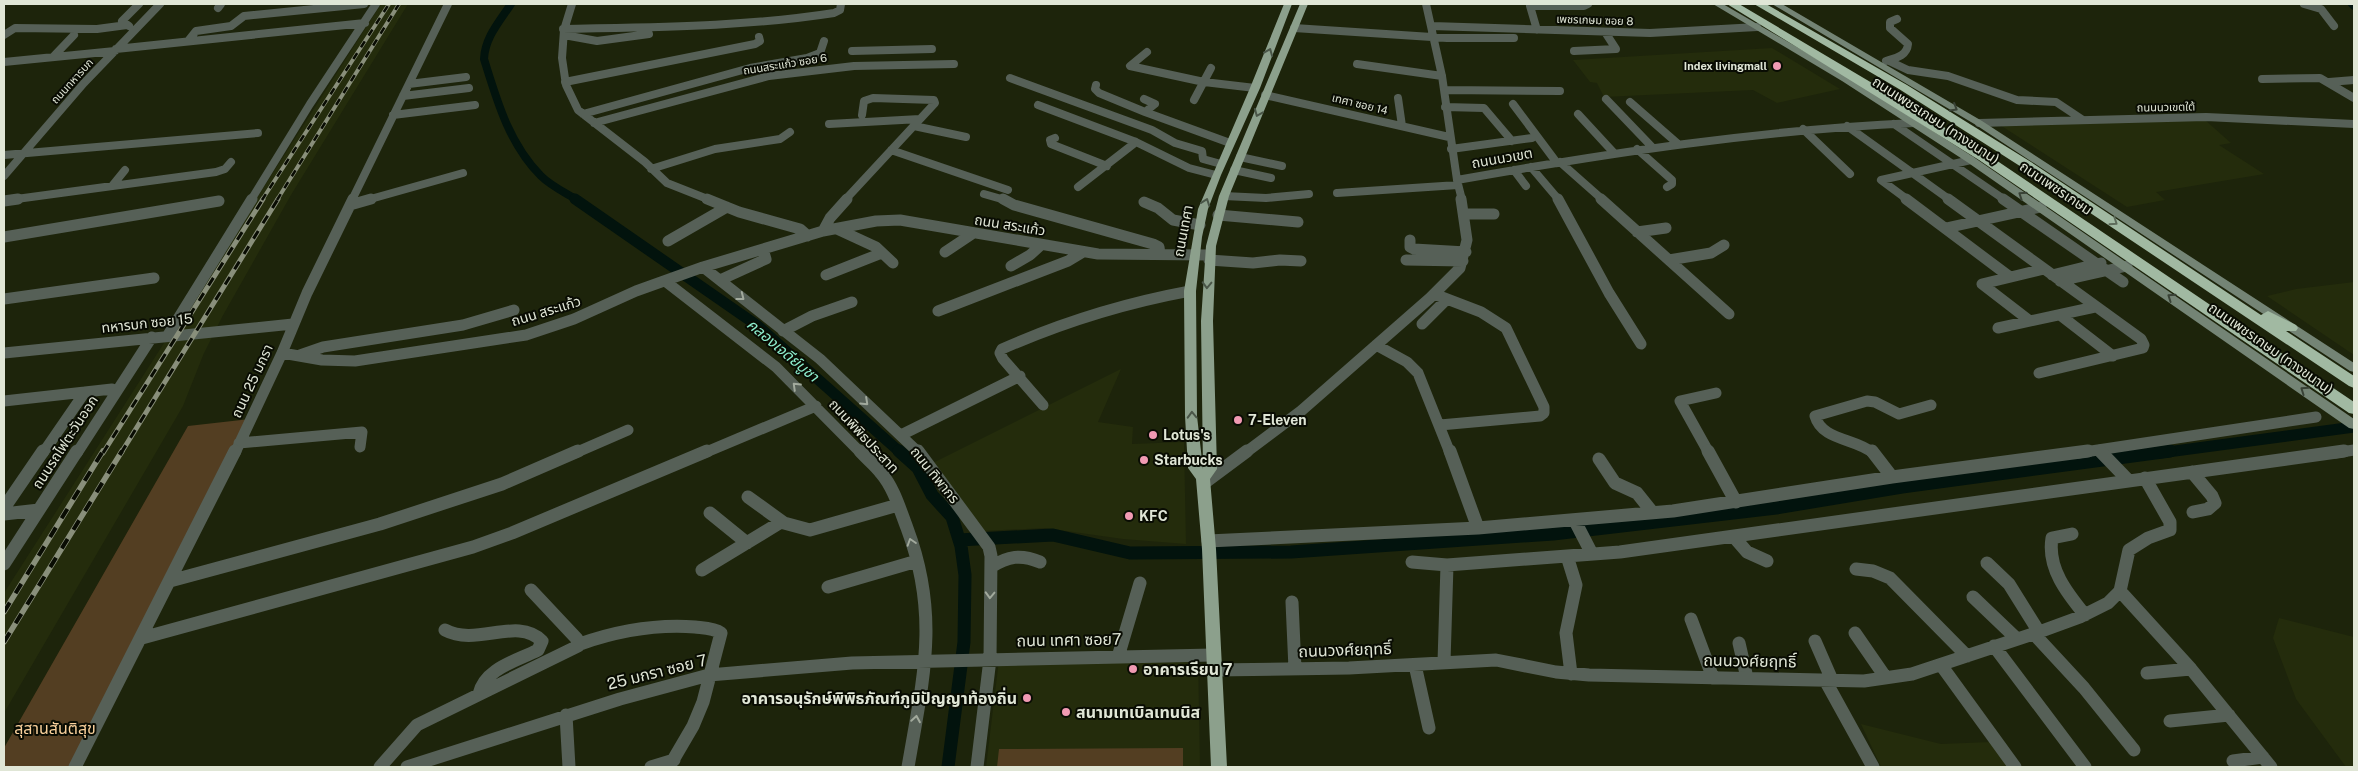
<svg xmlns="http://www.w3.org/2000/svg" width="2358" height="771" viewBox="0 0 2358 771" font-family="'Public Sans','Noto Sans Thai',sans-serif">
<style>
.built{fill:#242c0c}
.green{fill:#533e22}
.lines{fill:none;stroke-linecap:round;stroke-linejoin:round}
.canal-far2{stroke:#02130d;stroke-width:8}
.canal-far1{stroke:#02130d;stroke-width:11}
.canal{stroke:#02130d;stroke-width:13}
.street-far2{stroke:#566057;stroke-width:8}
.street-far1{stroke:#566057;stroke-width:11}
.street{stroke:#566057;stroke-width:13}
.secondary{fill:#748475;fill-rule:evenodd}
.primary{fill:#8ca08c;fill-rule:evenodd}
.highway{fill:#a1b9a2;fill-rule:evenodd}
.rail-far2-casing{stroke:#898f7b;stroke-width:4}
.rail-far1-casing{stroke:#898f7b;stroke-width:5}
.rail-casing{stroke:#898f7b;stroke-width:5.5}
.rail-far2{stroke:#090c03;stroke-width:2.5;stroke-dasharray:7;stroke-linecap:butt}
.rail-far1{stroke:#090c03;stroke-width:3;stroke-dasharray:9;stroke-linecap:butt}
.rail{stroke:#090c03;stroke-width:4;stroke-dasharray:11;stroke-linecap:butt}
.oneway{stroke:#4a5648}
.oneway2{stroke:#394236}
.oneway3{stroke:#5d6b5a}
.oneway4{stroke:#a2aa9d}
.poi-dot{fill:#f19ab3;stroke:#090c03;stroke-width:2}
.labels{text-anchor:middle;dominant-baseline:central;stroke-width:4;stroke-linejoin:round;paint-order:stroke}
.far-street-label{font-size:11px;fill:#e0e6d6;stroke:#090c03}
.far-poi-label{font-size:11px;font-weight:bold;fill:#e0e6d6;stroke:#090c03;text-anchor:end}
.street-label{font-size:14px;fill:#e0e6d6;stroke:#090c03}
.poi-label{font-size:14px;font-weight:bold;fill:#e0e6d6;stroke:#090c03;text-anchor:start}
.water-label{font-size:15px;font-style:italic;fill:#8deece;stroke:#090c03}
.near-street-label{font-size:16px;fill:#e0e6d6;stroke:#090c03}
.near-poi-label{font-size:16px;font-weight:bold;fill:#e0e6d6;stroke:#090c03;text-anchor:start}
.near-park-label{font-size:16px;fill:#fad19c;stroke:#090c03}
</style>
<rect width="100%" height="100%" fill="#1d240b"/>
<path class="built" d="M381,4H408L291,195L222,317L204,353L183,406L4,713V593Z
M1772,48L1840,89L1777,103L1753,90L1604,97L1597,83L1590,82L1573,60Z
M2205,120L2231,143L2219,145L2264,174L2156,192L2165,200L2127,207L2000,125Z
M2354,282V355L2267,296L2296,289Z
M1121,369L1098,422L1133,427L1132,444L1184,442L1186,544L1123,539L1045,528L982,531L933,463Z
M2279,618L2354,637V767H2346L2296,699L2273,638Z
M1198,654L1200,767H986L999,660Z
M1861,724L1941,744L1990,742L2008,767H1881Z"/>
<path class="green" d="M250,419L73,767H4V748L188,426Z
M1183,748V767H997L999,749Z"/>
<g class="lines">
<path class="canal-far2" d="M511,4C500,21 485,37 484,59C497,101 509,144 541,176C551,186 566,193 577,200
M2352,4L2354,6"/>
<path class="canal-far1" d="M575,199L758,326L901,453
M2160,453L2354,427"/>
<path class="canal" d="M899,451L918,468L932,495L952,517L961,546L965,575L964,642L948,767
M959,540L1053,535L1130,553L1291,552L1553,534L1776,508L1902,487L2170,451"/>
<path class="street-far2" d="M572,4L564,30L562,58L566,85L578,110L645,162L667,183L710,200
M1426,4L1442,76L1457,180
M2304,4L2321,9L2334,26
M218,8L221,4
M129,26L122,21L139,4
M1432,26L1650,33L1757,27
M1294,28L1447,38H1514
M563,29C654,27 744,27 834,13L840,10L841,4
M1537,30L1530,6H1584L1588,4
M4,35L15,28L97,29L127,25
M564,35L597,41L649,34
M188,41L196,31L231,26L244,16L364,4
M116,49L365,23
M852,51L932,49
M1574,51L1616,49L1605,32
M1147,52L1130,66L1204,82L1255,88
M53,57L74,35
M1886,61C1896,58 1907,56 1908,44L1890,28V22L1897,19
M1889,61L1908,70L1948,76L2017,100L2056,102L2083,120
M4,62L115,51
M1357,64L1442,76
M1010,78L1152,130L1175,143L1202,151L1203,159L1221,164
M2262,79L2320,78L2354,98
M565,82L755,44L760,41L759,37
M2329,82L2354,80
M409,84L466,77
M1096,85L1095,89L1099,93L1145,112
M1444,90L1560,91
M1265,95L1449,137
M403,96L469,88
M1398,98L1402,126
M1144,99L1155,104L1145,112L1230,143
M1606,99L1652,147
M1194,100L1211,68
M1630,102L1677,143
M1513,104L1557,163
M1038,105L1136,142L1189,168L1216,175
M1445,107L1484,108L1512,141
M583,114L750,68L807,58L820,53L824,41
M1578,114L1614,153
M393,115L475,105
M594,123L769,76L854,66L954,64
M1979,123L2206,117L2354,124
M829,124L920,119
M1894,124L2005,200
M914,126L966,137
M1847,126L1950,200
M1803,129L1850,174
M1055,138L1050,140L1051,144L1107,166
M1451,149L1532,138
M1637,149L1672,180V184L1667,187
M891,150L1008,190
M4,155L258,133
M1240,157L1282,166
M1560,162L1603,200
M1531,167L1559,200
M651,169L715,149L780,139L790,132
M1234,170L1271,178
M1514,170L1526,186
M4,176L84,83L160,4
M112,186L125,170
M1078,187L1136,142
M1337,193L1458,185
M984,194L1005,200
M1224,196L1266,198L1309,194
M9,200L216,172L225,169L231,162
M251,200L310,104L376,4
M352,200L448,4
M367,200L463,173
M845,200L935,103L934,100L873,98L864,101L862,115
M1462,200L1457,180C1609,153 1760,130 1914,123
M1908,200L1881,180L1971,160"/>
<path class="street-far1" d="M707,199L739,212L800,229L808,236
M1003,199L1014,205L1153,244L1159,247L1160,254
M1558,199L1609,293L1641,344
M1601,199L1729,314
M1906,199L2010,277
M1948,199L2141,339L2144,345L2143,348L2039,373
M2003,199L2123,282
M4,201L18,199
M1144,202L1158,208L1173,220L1200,225
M350,205L371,199
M1465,214H1494
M1218,215L1298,222
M1946,228L2041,207
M837,229L876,247L893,263
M823,231L830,218L847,199
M1637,232L1666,228
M4,237L219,201
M1410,240V247L1414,249L1466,252
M668,241L727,207
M945,252L972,234
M1209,260L1253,263L1280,260L1301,261
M1406,260L1463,261
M1669,260L1711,253L1724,245
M1011,266L1030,255L1041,245
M703,267L820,359L919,453
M826,275L882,253
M2052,275L2101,263
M720,280L766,259L763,249
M665,281L776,367L861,453
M2060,281L2127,266
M1434,294L1481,312L1506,328L1544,407V413L1540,416L1440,425
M4,299L154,278
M938,311L1068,261L1083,252
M2060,315L2113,356
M2030,321L1982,284L2044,269
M1422,324L1447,299
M1998,328L2095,307
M783,331L812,316L852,302
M168,335L252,199
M1376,345L1407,362L1418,373L1450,453
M4,353L293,324
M282,353L322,360L355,361L526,335L574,319L636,291L703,267L823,231L876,221L900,220L1098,254L1209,255
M300,355L323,347L463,325L514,310
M4,401L112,389
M1043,405L1003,359L1000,353L1002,349C1063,322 1125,303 1190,291
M901,435L1020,376
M239,443L362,432L360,447
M2099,450L2102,453
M43,453L85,392
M77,453L152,337
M235,453L282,353L307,293L353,199
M575,453L628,430
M704,453L816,406
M1245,453L1301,411L1430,298L1460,268L1467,240L1461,199
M1709,453L1680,401L1716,393
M1873,453C1856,438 1822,441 1815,416L1867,401L1875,402L1899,414L1931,405
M2078,453L2316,417
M2335,453L2354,450"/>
<path class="street" d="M860,451C867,459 875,465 881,473C894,488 900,510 907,528C940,616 923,679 908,767
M918,451L989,547L991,556L990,659L977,767
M1450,451L1478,528
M1708,451L1736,502
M1872,451L1892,477
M2100,451L2129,481
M1599,459L1615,483L1637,493L1653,513
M2192,472L2212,496L2215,503L2208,509L2193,512
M1204,483L1247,451
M748,497L784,523L810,530L898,505
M4,508L43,451
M710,513L747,543
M4,514L39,510
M1575,521L1592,554
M2072,534L2052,538C2047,568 2067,593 2085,615
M1734,537L1747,552L1767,561
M1208,541L1478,528L1673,511L1892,477L2088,451
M1567,556L1576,585L1566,633L1571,674
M1412,562L1447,565L1620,552L2344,451
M1987,563L2009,584L2039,632
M4,564L77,451
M991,567C1008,556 1021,554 1040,562
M1856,569L1873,571L1890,578L1967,656
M702,570L781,522
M170,581L380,524L502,484L578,451
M828,587L917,561
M2120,591L2191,669L2271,767
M1973,597L2017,639
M1292,602L1295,669
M1691,619L1713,678
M445,630C477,647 517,616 542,641L538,650C517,661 485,668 479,694
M1855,633L1886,678
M2034,634L2084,688L2134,750
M142,638L473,547L512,533L707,451
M1815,641L1832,680
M1739,643L1747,678
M580,644C617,631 655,624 695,627C703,628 714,628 721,633L703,702L693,726L669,767
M1994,646L2085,767
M1118,657L1140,583
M1444,662L1447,565
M1415,665L1429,728
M1941,665L2015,767
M1214,670L1349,668L1496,660L1556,672L1589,675L1864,681L1912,674L2039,632L2080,617L2108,603L2120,591L2129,550L2148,538L2170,530V522L2145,478
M2147,673L2191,669
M1825,680L1873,767
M566,715L569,767
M2170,721L2229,715
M2233,761L2263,757
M75,767L235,451
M380,767L417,725L578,646L577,639L531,590
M407,767L620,699L709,675L852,663L1213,655
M651,767L674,760"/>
<path class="secondary" d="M1713,4H1723L1848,77L1975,158L2354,419V429L2349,428L1967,162L1842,81Z
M1772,4H1782L1982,121L2354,363V372L2350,371L1976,125Z"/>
<path class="primary" d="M1284,4H1292L1260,88L1221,175L1208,209L1202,237L1196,291L1197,416L1203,469L1201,321L1206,246L1219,196L1300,4H1308L1229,196L1216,246L1213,321L1217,469L1210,479L1216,549L1227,767H1211L1202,549L1196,479L1188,468L1185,416L1184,291L1198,209L1250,88Z"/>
<path class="highway" d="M1727,4H1739L1894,96L1987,154L2354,402V414L2349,413L1979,160Z
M1754,4H1766L1907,85L2031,162L2261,315L2268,311L2296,325L2298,328L2296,331H2286L2354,376V388L2349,386L2023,168L1899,89Z"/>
<defs>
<path id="rail-far2" d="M262,200L389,4
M277,200L399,4"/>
<path id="rail-far1" d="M103,453L263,199
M121,453L278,199"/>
<path id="rail" d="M4,612L103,451
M4,642L122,451"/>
</defs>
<use href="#rail-far2" class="rail-far2-casing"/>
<use href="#rail-far1" class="rail-far1-casing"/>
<use href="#rail" class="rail-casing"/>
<use href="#rail-far2" class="rail-far2"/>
<use href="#rail-far1" class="rail-far1"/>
<use href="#rail" class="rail"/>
</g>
<defs><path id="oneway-chevron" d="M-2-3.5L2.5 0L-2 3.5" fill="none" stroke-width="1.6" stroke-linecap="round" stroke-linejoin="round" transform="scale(1.25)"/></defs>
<g class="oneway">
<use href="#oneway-chevron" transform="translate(1269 52) rotate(-68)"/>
<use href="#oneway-chevron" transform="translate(1258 113) rotate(113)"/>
<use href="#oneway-chevron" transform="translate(1206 202) rotate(-70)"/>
<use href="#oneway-chevron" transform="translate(1207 285) rotate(92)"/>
<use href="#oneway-chevron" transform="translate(1192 415) rotate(-92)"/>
</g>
<g class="oneway2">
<use href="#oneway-chevron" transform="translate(1954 108) rotate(31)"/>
<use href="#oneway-chevron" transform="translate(2022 195) rotate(-146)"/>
<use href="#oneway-chevron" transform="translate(2171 297) rotate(-145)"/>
<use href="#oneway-chevron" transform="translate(2304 390) rotate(-145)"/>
</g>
<use class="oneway3" href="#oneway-chevron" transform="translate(2114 222) rotate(34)"/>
<g class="oneway4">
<use href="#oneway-chevron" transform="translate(741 297) rotate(38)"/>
<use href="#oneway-chevron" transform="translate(796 386) rotate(-136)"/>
<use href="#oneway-chevron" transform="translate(865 402) rotate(43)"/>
<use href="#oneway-chevron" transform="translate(911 542) rotate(-108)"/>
<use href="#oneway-chevron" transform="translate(990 595) rotate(92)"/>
<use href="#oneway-chevron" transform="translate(916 719) rotate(-81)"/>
</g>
<g class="poi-dot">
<circle cx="1777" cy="66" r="5"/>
<circle cx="1238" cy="420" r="5"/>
<circle cx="1153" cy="435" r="5"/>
<circle cx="1144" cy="460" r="5"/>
<circle cx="1129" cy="516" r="5"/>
<circle cx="1133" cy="669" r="5"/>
<circle cx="1027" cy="698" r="5"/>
<circle cx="1066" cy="712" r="5"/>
</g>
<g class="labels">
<g class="far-street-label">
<text transform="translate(1595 20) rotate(2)">เพชรเกษม ซอย 8</text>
<text transform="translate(785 64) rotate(-9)">ถนนสระแก้ว ซอย 6</text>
<text transform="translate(72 81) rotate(-48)">ถนนทหารบก</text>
<text transform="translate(1360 104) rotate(14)">เทศา ซอย 14</text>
<text transform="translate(2166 107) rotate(-1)">ถนนนวเขตใต้</text>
</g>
<g class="far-poi-label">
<text x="1767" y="66">Index livingmall</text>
</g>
<g class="street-label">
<text transform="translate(1936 120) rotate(33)">ถนนเพชรเกษม (ทางขนาน)</text>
<text transform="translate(1502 158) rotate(-10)">ถนนนวเขต</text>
<text transform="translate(2056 188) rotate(34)">ถนนเพชรเกษม</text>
<text transform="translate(1010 225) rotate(9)">ถนน สระแก้ว</text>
<text transform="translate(1183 231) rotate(-79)">ถนนเทศา</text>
<text transform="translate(546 311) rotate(-17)">ถนน สระแก้ว</text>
<text transform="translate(147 323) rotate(-6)">ทหารบก ซอย 15</text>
<text transform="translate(2271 348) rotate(35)">ถนนเพชรเกษม (ทางขนาน)</text>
<text transform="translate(252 381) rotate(-65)">ถนน 25 มกรา</text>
<text transform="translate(864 436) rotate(47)">ถนนพิพิธประสาท</text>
<text transform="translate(65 442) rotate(-57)">ถนนรถไฟตะวันออก</text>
<text transform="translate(935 475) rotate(51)">ถนน ทิพากร</text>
</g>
<g class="poi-label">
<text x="1248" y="420">7-Eleven</text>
<text x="1163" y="435">Lotus's</text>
<text x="1154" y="460">Starbucks</text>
<text x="1139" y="516">KFC</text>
</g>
<g class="water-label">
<text transform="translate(783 350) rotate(40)">คลองเจดีย์บูชา</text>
</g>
<g class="near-street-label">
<text transform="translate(1069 640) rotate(-1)">ถนน เทศา ซอย7</text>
<text transform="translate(1345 650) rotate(-2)">ถนนวงศ์ยฤทธิ์</text>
<text transform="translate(1750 661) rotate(1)">ถนนวงศ์ยฤทธิ์</text>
<text transform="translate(657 672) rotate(-14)">25 มกรา ซอย 7</text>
</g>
<g class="near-poi-label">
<text x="1143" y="669">อาคารเรียน 7</text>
<text x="1017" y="698" text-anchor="end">อาคารอนุรักษ์พิพิธภัณฑ์ภูมิปัญญาท้องถิ่น</text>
<text x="1076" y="712">สนามเทเบิลเทนนิส</text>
</g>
<g class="near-park-label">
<text x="55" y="728">สุสานสันติสุข</text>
</g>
</g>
<rect width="2358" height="771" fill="none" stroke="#e0e6d6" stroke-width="10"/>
</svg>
